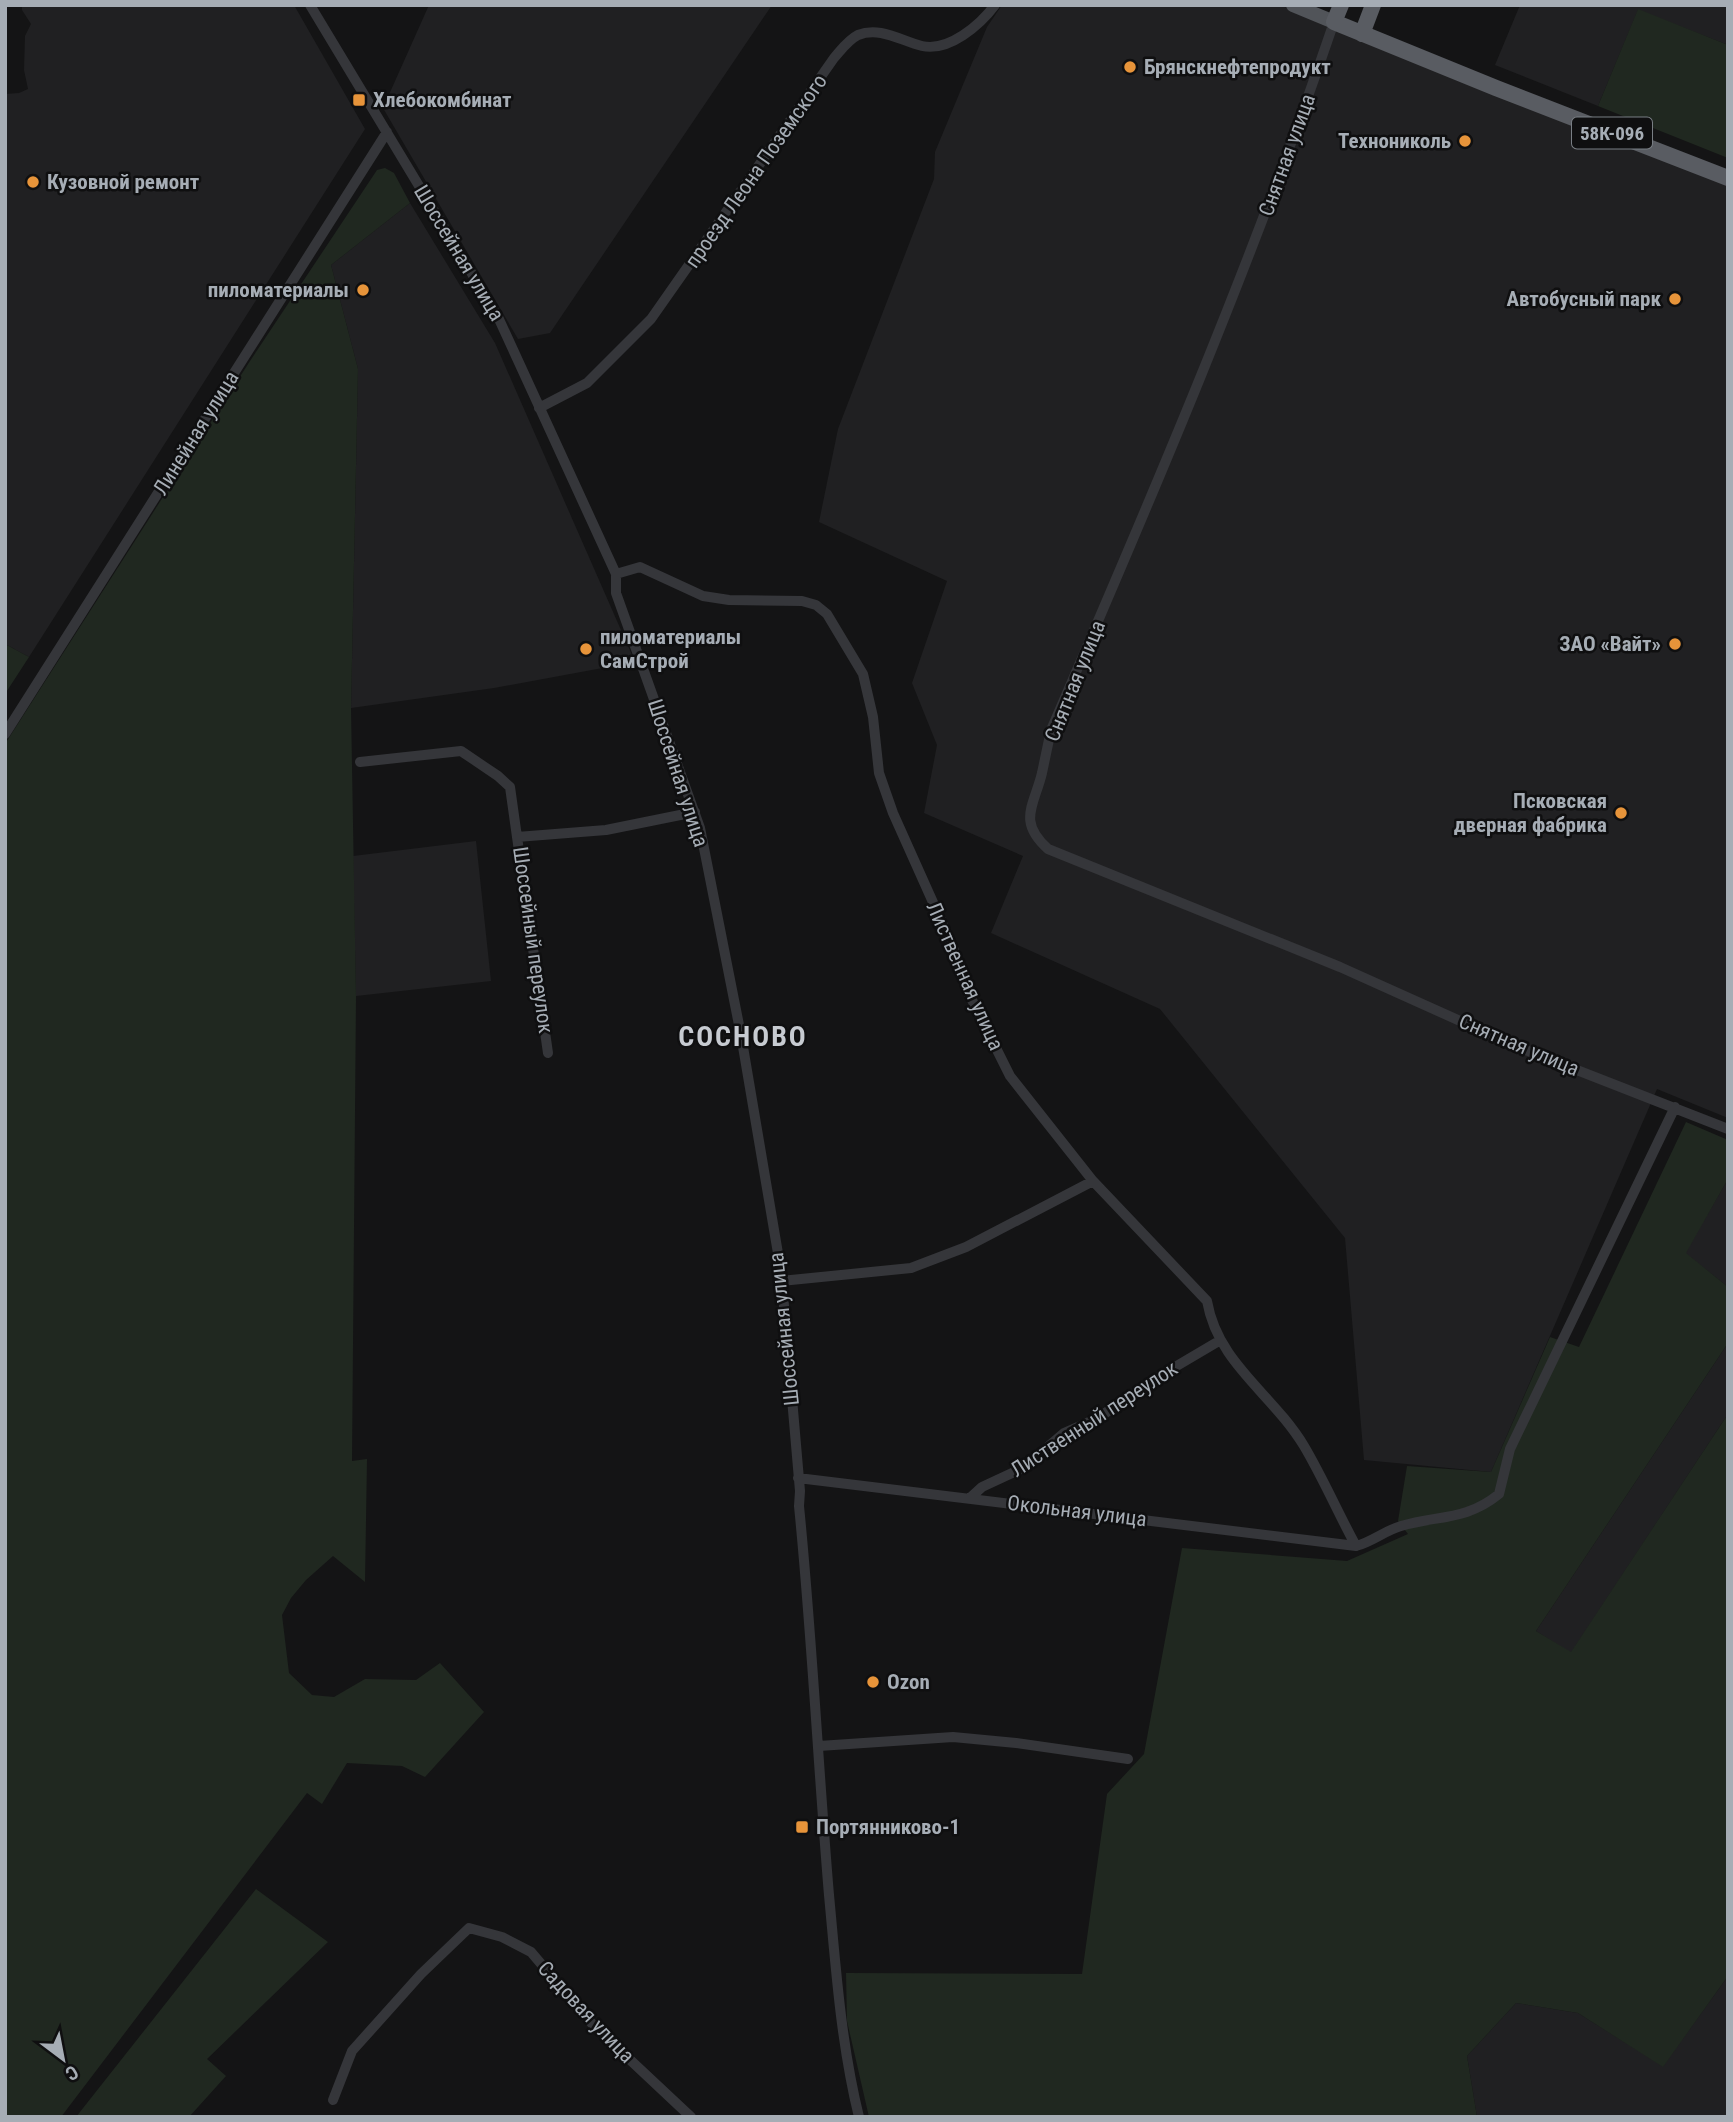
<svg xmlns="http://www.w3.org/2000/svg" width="1733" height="2122" viewBox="0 0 1733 2122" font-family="'Roboto Condensed',sans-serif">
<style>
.built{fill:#202022}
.green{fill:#202820}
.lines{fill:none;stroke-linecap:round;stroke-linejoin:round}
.minor{stroke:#35363a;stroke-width:10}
.primary{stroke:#515459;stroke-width:14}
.trunk{stroke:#595c62;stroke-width:16}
.poi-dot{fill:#e7943a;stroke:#0f0f10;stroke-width:2.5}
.labels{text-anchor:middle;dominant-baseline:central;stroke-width:5;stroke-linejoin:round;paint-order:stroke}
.shield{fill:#0f0f10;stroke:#797e84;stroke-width:2}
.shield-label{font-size:19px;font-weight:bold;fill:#a6adb5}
.poi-label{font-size:21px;font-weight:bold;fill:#a6adb5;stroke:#0f0f10;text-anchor:start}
.street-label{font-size:21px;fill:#a6adb5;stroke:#0f0f10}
.district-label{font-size:28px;font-weight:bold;letter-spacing:2px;fill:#c7cbd1;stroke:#0f0f10}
</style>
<rect width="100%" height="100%" fill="#141415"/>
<path class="built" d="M22,5H294L365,129L29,657L5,644V94L19,93L28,89L24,70L25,36L31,24L22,10Z
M429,5H772L550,333L518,339L383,108Z
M1002,5H1280L1728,181V1118L1657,1089L1491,1472L1364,1460L1345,1238L1160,1009L991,933L1023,856L924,813L937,745L912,683L947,581L819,522L838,429L934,179L935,152L987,27Z
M1520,5H1728V45L1638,10L1598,106L1495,65Z
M410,203L495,343L635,662L494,688L351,708L358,369L331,265Z
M476,841L491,981L356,996L353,856Z
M1728,1179V1287L1685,1253Z
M1728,1343V1414L1571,1653L1536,1631Z
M1728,1976V2117H1477L1467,2056L1516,2003L1578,2013L1663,2066Z"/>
<path class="green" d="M1638,9L1728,45V158L1598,106Z
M385,168L394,173L410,203L331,265L358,369L351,708L356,996L352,1461L367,1459L365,1582L333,1556L306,1580L291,1598L282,1615L289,1673L312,1695L334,1697L365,1679L416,1680L440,1663L484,1712L425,1777L402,1766L347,1763L322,1804L307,1793L61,2117H5V744L250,361L377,170Z
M5,644L29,657L5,694Z
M1686,1122L1728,1140V1179L1686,1253L1728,1287V1343L1536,1631L1571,1652L1728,1414V1976L1663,2067L1578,2013L1516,2003L1467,2056L1477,2117H869L847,2021L846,1973L1082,1974L1107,1794L1144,1754L1182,1548L1347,1561L1408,1534L1398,1521L1407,1466L1491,1472L1550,1337L1579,1347Z
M256,1889L328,1942L207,2059L226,2076L189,2117H76Z"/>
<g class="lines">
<path class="minor" d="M310,5L498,317L616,574V593L700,828L741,1035L781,1271L800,1491L799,1506C812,1636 818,1765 829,1895C836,1969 841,2044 859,2117
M1334,22C1252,263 1152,497 1051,730C1048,744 1045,759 1042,773C1034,806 1017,821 1048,849L1340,967L1518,1047L1728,1129
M539,408L587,383L651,319L834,58C842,49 848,40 858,35C880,26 901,41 922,46C949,52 980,25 995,5
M616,574L640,567L703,596L729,600L802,601L816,605L827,614L863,674L873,717L879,773L893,813L953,947L967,990L1010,1076L1093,1181L1207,1301C1218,1364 1272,1393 1304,1446C1323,1478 1338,1513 1356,1546
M5,734L387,132
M360,762L461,751L498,776L510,787L517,837
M548,1053L517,837L606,830L695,812
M781,1281L911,1268L966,1247L1093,1181
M798,1478L1356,1546C1372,1542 1384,1531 1401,1526C1438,1515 1466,1521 1499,1494L1510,1449L1675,1107
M970,1498L982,1487L1023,1468L1064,1433L1098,1418L1158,1377L1219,1341
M819,1746L953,1737L1016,1743L1128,1759
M333,2100L352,2051L421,1974L469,1928L502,1937L531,1952L594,2026L691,2117"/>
<path class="primary" d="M1293,5L1334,22"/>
<path class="trunk" d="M1341,5L1334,22L1496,88L1728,178
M1362,34L1373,5"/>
</g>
<g class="poi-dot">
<circle cx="1130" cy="67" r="7"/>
<rect x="352" y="93" width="14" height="14" rx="3.5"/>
<circle cx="1465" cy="141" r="7"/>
<circle cx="33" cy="182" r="7"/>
<circle cx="363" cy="290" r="7"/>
<circle cx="1675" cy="299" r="7"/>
<circle cx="1675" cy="644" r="7"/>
<circle cx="586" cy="649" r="7"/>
<circle cx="1621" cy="813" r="7"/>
<circle cx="873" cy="1682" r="7"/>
<rect x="795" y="1820" width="14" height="14" rx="3.5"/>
</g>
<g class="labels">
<rect class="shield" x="1572" y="117.5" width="80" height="31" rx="5"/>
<g class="shield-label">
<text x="1612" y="133">58К-096</text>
</g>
<g class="poi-label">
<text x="1144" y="67">Брянскнефтепродукт</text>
<text x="373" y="100">Хлебокомбинат</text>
<text x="1451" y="141" text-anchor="end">Технониколь</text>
<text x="47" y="182">Кузовной ремонт</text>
<text x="349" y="290" text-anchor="end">пиломатериалы</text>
<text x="1661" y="299" text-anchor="end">Автобусный парк</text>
<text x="600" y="637">пиломатериалы<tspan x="600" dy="24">СамСтрой</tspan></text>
<text x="1661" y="644" text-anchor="end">ЗАО «Вайт»</text>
<text x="1607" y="801" text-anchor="end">Псковская<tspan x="1607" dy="24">дверная фабрика</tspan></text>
<text x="887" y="1682">Ozon</text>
<text x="816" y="1827">Портянниково-1</text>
</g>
<g class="street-label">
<text transform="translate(1287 155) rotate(-70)">Снятная улица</text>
<text transform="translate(756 171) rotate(-55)">проезд Леона Поземского</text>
<text transform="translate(459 253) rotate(59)">Шоссейная улица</text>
<text transform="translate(196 433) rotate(-58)">Линейная улица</text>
<text transform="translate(1075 681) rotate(-68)">Снятная улица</text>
<text transform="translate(678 773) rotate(72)">Шоссейная улица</text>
<text transform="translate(533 940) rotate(82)">Шоссейный переулок</text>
<text transform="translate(965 976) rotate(66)">Лиственная улица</text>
<text transform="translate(1519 1045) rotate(23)">Снятная улица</text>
<text transform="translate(784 1329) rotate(-96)">Шоссейная улица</text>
<text transform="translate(1094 1419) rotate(-33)">Лиственный переулок</text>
<text transform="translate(1077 1511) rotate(7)">Окольная улица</text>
<text transform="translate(586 2012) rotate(47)">Садовая улица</text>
</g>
<g class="district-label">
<text x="743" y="1036">СОСНОВО</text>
</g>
</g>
<rect width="1733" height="2122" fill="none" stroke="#a6adb5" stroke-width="14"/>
<g transform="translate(63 2059) rotate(148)" stroke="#0f0f10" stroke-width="5" paint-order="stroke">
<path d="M0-5L12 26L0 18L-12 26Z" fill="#a6adb5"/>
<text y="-10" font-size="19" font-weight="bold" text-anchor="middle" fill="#a6adb5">С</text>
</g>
</svg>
